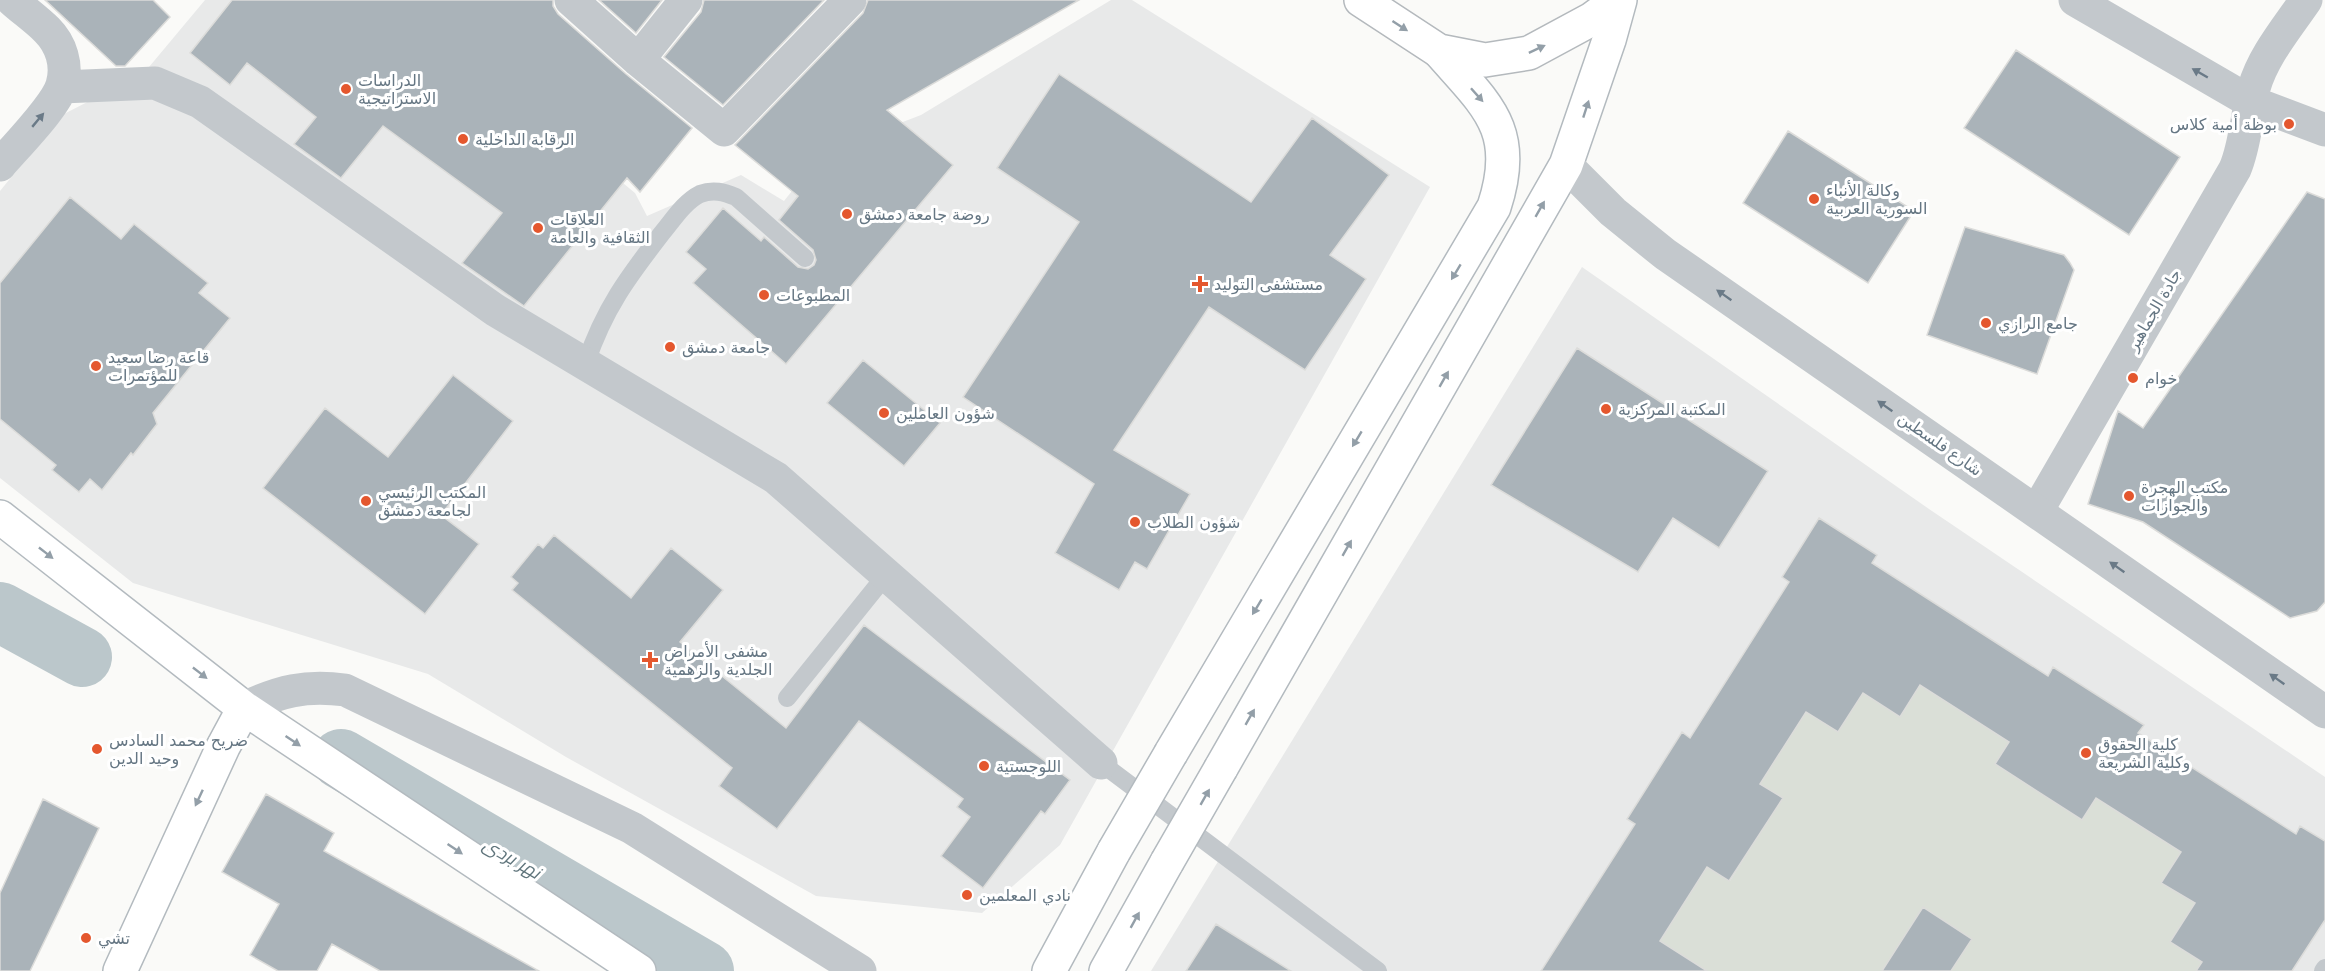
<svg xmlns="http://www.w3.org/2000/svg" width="2325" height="971" viewBox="0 0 2325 971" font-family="'DejaVu Sans',Cairo,sans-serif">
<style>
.built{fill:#e8e9e9}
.green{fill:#dadfd7}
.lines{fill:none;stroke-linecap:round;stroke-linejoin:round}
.river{stroke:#bbc7cb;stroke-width:60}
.building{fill:#aab3b9;stroke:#dcdcda;stroke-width:1.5}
.secondary-casing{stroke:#b3babf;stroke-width:36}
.trunk-casing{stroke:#b4b9bd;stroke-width:36}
.service{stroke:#c3c8cc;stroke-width:18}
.minor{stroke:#c3c8cc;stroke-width:33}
.tertiary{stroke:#c3c8cc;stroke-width:33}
.secondary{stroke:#fff;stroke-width:33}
.trunk{stroke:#fff;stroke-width:33}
.secondary-bridge-casing{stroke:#b3babf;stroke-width:36;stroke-linecap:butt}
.secondary-bridge{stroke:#fff;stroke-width:33}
.oneway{fill:#939fa8}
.oneway2{fill:#6a7a87}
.poi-dot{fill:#e4572e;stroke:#fff;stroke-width:2}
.labels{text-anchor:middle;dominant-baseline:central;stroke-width:6;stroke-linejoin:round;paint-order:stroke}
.poi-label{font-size:16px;fill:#657683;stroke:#fff;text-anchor:start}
.street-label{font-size:16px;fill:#657683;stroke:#fff}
.water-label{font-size:18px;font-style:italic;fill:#60757c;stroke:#fff}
</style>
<rect width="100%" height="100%" fill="#fafaf8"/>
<path class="built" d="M205,0H402L635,193L647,216L741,175L784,201L822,153L921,115L1111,0H1132L1430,187L1060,845L982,913L816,896L566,757L428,674L133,583L0,478V191L62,115L144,73Z
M1582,267L1929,509L2325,777V971H1151Z"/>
<path class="green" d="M1920,685L2009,742L1995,764L2082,819L2096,798L2181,852L2161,883L2195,903L2202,962L2196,971H1685L1660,941L1707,867L1730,881L1782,798L1760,784L1806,712L1863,693L1900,717Z"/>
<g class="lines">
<path class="river" d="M0,612L82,657
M341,759L704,971"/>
</g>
<path class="building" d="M45,0H153L170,17L125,66H116Z
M232,0H553V6L558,14L626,74L692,128L640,192L627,178L524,306L462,263L502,213L383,126L341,178L294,144L316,117L247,63L230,85L190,53Z
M599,0H662L636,33Z
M704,0H824L723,105L664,57L701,12Z
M868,0H1079L887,110L953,165L786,364L693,283L706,269L686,252L723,208L761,241L764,237L798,267L808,269L814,265L816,260L813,250L779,220L798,196L735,145L863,13Z
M2016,50L2180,157L2129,235L1964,128Z
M1059,74L1251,202L1312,118L1389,175L1330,255L1366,279L1305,370L1209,307L1114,450L1190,494L1147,569L1135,562L1119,590L1055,553L1094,484L963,397L1079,222L997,168Z
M1788,131L1914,211L1868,283L1743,203Z
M2307,192L2325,199V602L2317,611L2290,618L2143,522L2088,504L2118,411L2143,428Z
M70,197L121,239L134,224L208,283L199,293L230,318L153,413L157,424L133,455L131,453L102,490L90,479L79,492L52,470L56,465L0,419V283Z
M1965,227L2064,255L2070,263L2074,270L2037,374L1927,335Z
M1577,348L1768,471L1719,548L1673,518L1638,572L1491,485Z
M863,360L940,423L904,466L827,403Z
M453,375L513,421L441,515L479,544L425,614L263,488L325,408L388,457Z
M1819,518L1877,555L1872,563L2048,676L2053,667L2144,725L2138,733L2296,834L2300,826L2325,841V920L2292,971H2196L2202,962L2170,942L2195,903L2161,883L2181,852L2096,798L2082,820L1995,764L2009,742L1920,685L1900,717L1863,693L1838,732L1806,712L1760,784L1783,798L1729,881L1707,867L1660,941L1707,971H1541L1635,824L1627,819L1682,732L1690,738L1789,582L1782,577Z
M554,535L631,598L671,548L723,590L680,642L786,728L864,625L1070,780L1045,814L1041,811L983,888L941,856L970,817L957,807L963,799L859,721L777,829L719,786L732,768L512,590L518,583L511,577L538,544L543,548Z
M266,794L334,833L324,851L539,971H380L332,944L317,971H278L250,955L279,904L222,872Z
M43,799L99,828L30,971H0V893Z
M1923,907L1972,939L1951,971H1882Z
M1216,924L1291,971H1186Z"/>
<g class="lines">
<defs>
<path id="secondary" d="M0,517L244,708L639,971
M1171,753L1494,207C1520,129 1486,105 1439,51
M1221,768L1566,165L1609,40L1620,0
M120,971L223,747L244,708
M1049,971L1114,851
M1106,971L1167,862"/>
<path id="trunk" d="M1361,0L1439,51L1485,60L1529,53L1592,19L1618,0"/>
</defs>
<use href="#secondary" class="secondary-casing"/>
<use href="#trunk" class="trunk-casing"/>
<path class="service" d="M586,363C604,309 628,277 662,233C673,220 684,202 700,194C713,189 724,192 736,197L805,258
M787,698L886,575
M1101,763L1378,971
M2323,971L2325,968"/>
<path class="minor" d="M571,0L638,60L724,130L850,0
M2075,0L2251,102L2325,130
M638,60L686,0
M62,87L155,83L200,102L495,310L776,478L1101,763
M0,165C16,146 56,106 62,85C68,65 61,44 47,30C36,19 23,10 12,0
M2037,511L2235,169C2246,143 2246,115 2254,88C2263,56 2287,28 2306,0"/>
<path class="tertiary" d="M1566,165L1613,212L1665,254L2325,712
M244,708C280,691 305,685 345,690L632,828L860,971"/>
<use href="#secondary" class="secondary"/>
<use href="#trunk" class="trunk"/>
<defs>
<path id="secondary-bridge" d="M1114,851L1171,753
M1167,862L1221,768"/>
</defs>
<use href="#secondary-bridge" class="secondary-bridge-casing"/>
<use href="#secondary-bridge" class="secondary-bridge"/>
</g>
<defs><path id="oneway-solid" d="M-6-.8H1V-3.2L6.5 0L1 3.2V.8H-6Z" transform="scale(1.5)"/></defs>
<g class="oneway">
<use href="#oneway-solid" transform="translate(1400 26) rotate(33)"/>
<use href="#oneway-solid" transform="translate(1537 49) rotate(-25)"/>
<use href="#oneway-solid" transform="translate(1477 95) rotate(48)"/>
<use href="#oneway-solid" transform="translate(1586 109) rotate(-72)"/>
<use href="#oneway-solid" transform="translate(1540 209) rotate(-60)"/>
<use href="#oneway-solid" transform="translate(1456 272) rotate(121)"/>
<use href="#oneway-solid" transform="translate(1444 379) rotate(-60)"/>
<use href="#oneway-solid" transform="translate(1357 439) rotate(121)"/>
<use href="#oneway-solid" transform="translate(1347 548) rotate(-60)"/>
<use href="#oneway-solid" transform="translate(46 553) rotate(38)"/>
<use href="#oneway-solid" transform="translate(1257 607) rotate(121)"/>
<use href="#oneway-solid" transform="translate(200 673) rotate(38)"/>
<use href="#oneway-solid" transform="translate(1250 717) rotate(-60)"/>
<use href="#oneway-solid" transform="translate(293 741) rotate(34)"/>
<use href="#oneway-solid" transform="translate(1205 797) rotate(-60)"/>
<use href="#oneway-solid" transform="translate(199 798) rotate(115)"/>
<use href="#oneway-solid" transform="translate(455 849) rotate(34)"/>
<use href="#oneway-solid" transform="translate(1135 920) rotate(-61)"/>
</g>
<g class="oneway2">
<use href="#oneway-solid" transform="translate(2200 73) rotate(-150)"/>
<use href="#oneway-solid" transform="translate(38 120) rotate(-50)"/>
<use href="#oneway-solid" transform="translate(1724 295) rotate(-145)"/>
<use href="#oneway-solid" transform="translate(1885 406) rotate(-145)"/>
<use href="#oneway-solid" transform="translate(2117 567) rotate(-145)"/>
<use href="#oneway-solid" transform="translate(2277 679) rotate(-145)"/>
</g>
<g class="poi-dot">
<circle cx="346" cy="89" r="6"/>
<circle cx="2289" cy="124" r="6"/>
<circle cx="463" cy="139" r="6"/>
<circle cx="1814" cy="199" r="6"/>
<circle cx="847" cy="214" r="6"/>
<circle cx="538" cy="228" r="6"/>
<path d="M1197 275h6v6h6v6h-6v6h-6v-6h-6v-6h6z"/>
<circle cx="764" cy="295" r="6"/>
<circle cx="1986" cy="323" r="6"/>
<circle cx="670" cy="347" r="6"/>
<circle cx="96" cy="366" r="6"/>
<circle cx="2133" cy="378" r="6"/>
<circle cx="1606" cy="409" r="6"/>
<circle cx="884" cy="413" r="6"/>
<circle cx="2129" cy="496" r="6"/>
<circle cx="366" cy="501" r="6"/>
<circle cx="1135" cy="522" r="6"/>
<path d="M647 651h6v6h6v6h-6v6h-6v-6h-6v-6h6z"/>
<circle cx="97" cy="749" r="6"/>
<circle cx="2086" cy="753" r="6"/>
<circle cx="984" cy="766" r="6"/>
<circle cx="967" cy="895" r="6"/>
<circle cx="86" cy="938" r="6"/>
</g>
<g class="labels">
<g class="poi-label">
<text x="358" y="80">الدراسات<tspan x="358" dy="18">الاستراتيجية</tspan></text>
<text x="2277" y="124" text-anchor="end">بوظة أمية كلاس</text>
<text x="475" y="139">الرقابة الداخلية</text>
<text x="1826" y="190">وكالة الأنباء<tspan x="1826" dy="18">السورية العربية</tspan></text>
<text x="859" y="214">روضة جامعة دمشق</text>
<text x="550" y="219">العلاقات<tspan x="550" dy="18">الثقافية والعامة</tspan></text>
<text x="1214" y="284">مستشفى التوليد</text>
<text x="776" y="295">المطبوعات</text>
<text x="1998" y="323">جامع الرازي</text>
<text x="682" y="347">جامعة دمشق</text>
<text x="108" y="357">قاعة رضا سعيد<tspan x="108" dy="18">للمؤتمرات</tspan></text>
<text x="2145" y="378">خوام</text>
<text x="1618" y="409">المكتبة المركزية</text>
<text x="896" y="413">شؤون العاملين</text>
<text x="2141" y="487">مكتب الهجرة<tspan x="2141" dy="18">والجوازات</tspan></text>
<text x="378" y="492">المكتب الرئيسي<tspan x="378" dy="18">لجامعة دمشق</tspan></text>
<text x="1147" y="522">شؤون الطلاب</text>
<text x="664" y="651">مشفى الأمراض<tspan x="664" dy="18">الجلدية والزهمية</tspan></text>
<text x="109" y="740">ضريح محمد السادس<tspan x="109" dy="18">وحيد الدين</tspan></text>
<text x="2098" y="744">كلية الحقوق<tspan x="2098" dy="18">وكلية الشريعة</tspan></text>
<text x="996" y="766">اللوجستية</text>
<text x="979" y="895">نادي المعلمين</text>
<text x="98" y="938">تشي</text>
</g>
<g class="street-label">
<text transform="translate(2154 310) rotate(-60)">جادة الجماهير</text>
<text transform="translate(1940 444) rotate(35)">شارع فلسطين</text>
</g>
<g class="water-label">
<text transform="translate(512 858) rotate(30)">نهر بردى</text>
</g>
</g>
</svg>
